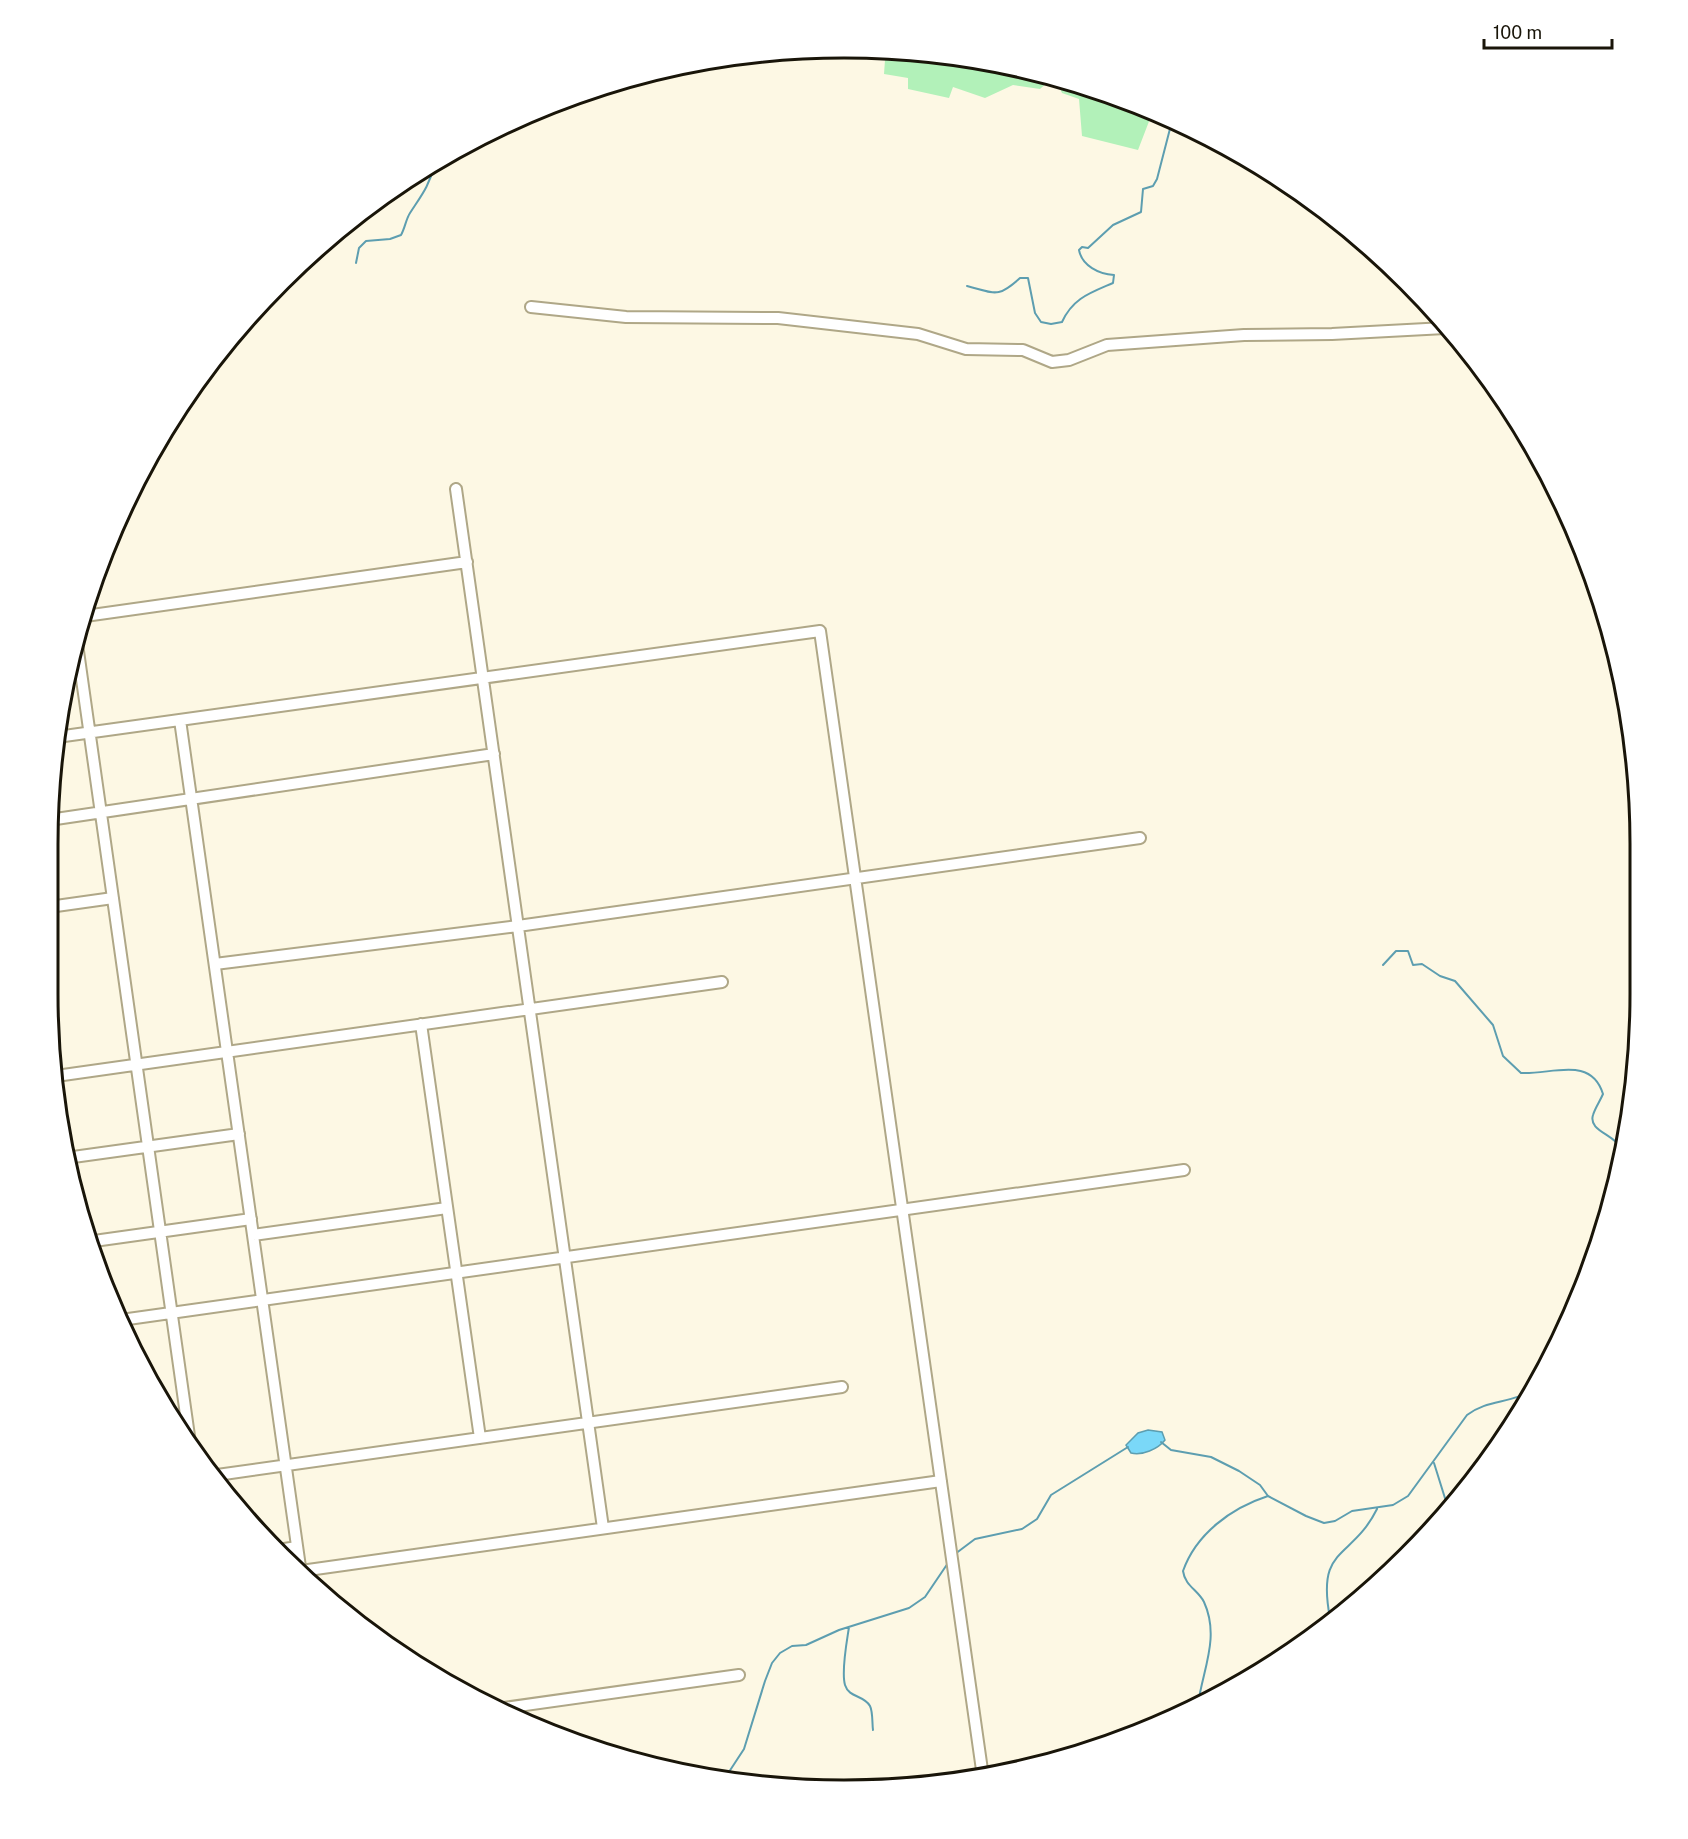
<svg xmlns="http://www.w3.org/2000/svg" width="1688" height="1839" viewBox="0 0 1688 1839" font-family="'Public Sans',sans-serif">
<style>
.green{fill:#b2f1b9}
.water{fill:#7ad8f8;stroke:#5d9eb0;stroke-width:1.5}
.lines{fill:none;stroke-linecap:round;stroke-linejoin:round}
.stream{stroke:#5d9eb0;stroke-width:2}
.minor-casing{stroke:#afa787;stroke-width:14}
.minor{stroke:#fff;stroke-width:10}
.rim{fill:none;stroke:#191509;stroke-width:3}
</style>
<rect width="100%" height="100%" fill="#fdf8e4"/>
<path class="green" d="M866,50L1000,63L1153,111L1138,150L1082,136L1079,99L1062,93L1058,84L1048,82L1040,89L1013,85L985,98L953,87L949,98L908,89V78L884,74L885,60Z"/>
<path class="water" d="M1148,1430L1162,1432L1165,1440C1158,1449 1142,1456 1131,1453L1126,1445L1138,1433Z"/>
<g class="lines">
<path class="stream" d="M356,263L359,248L366,241L390,239L401,235C405,228 406,219 410,213C421,196 430,185 434,165
M967,286C995,293 997,299 1020,278H1028L1035,313L1041,322L1051,324L1062,322C1073,298 1090,293 1113,283L1114,275C1099,274 1082,266 1079,250L1082,247L1088,248L1113,225L1141,212L1143,189L1153,186L1157,179L1172,121
M1383,965L1396,951H1408L1413,965L1422,964L1440,976L1455,981L1493,1025L1503,1056L1521,1073C1551,1075 1591,1055 1603,1094C1600,1101 1595,1108 1593,1115C1588,1131 1614,1134 1622,1149
M1161,1442L1171,1450L1211,1457L1239,1471L1260,1485L1268,1496L1306,1516L1324,1523L1335,1521L1352,1511L1393,1505L1408,1496L1467,1415C1489,1398 1513,1405 1536,1387
M1434,1463L1449,1511
M955,1554L975,1539L1022,1529L1037,1519L1051,1495L1128,1447
M1330,1618C1316,1545 1351,1561 1377,1509
M849,1627C847,1641 841,1671 845,1685C849,1698 864,1695 870,1706C873,1712 872,1723 873,1730
M1198,1704C1203,1669 1220,1637 1204,1602C1198,1590 1185,1586 1183,1571C1196,1534 1231,1508 1268,1496
M725,1778L744,1749L765,1681L772,1663L780,1653L792,1646L806,1645L839,1630L909,1608L925,1597L948,1563"/>
<defs>
<path id="minor" d="M531,307L626,317L778,318L918,334L966,349L1023,350L1052,362L1069,360L1107,345L1244,335L1332,334L1445,328
M456,489L603,1528
M85,616L467,562
M77,644L190,1443
M180,720L301,1574
M57,737L820,631L983,1777
M49,820L494,754
M49,907L113,898
M215,964L518,926L1140,838
M421,1024L480,1438
M56,1076L722,982
M66,1158L239,1134
M253,1235L447,1208
M94,1241L251,1219
M121,1320L1184,1170
M210,1476L842,1387
M278,1550L297,1547
M301,1571L941,1481
M504,1708L739,1675"/>
</defs>
<use href="#minor" class="minor-casing"/>
<use href="#minor" class="minor"/>
</g>
<path d="M0 0H1688V1839H0ZM844 58H844A786 786 0 0 1 1630 844V994A786 786 0 0 1 844 1780H844A786 786 0 0 1 58 994V844A786 786 0 0 1 844 58Z" fill="#fff" fill-rule="evenodd"/>
<path class="rim" d="M844 58H844A786 786 0 0 1 1630 844V994A786 786 0 0 1 844 1780H844A786 786 0 0 1 58 994V844A786 786 0 0 1 844 58Z"/>
<path d="M1484 39v9h128v-9" fill="none" stroke="#191509" stroke-width="3"/>
<text x="1493" y="39" font-size="18" fill="#191509" stroke="#ffffff" stroke-width="4.5" paint-order="stroke">100 m</text>
</svg>
